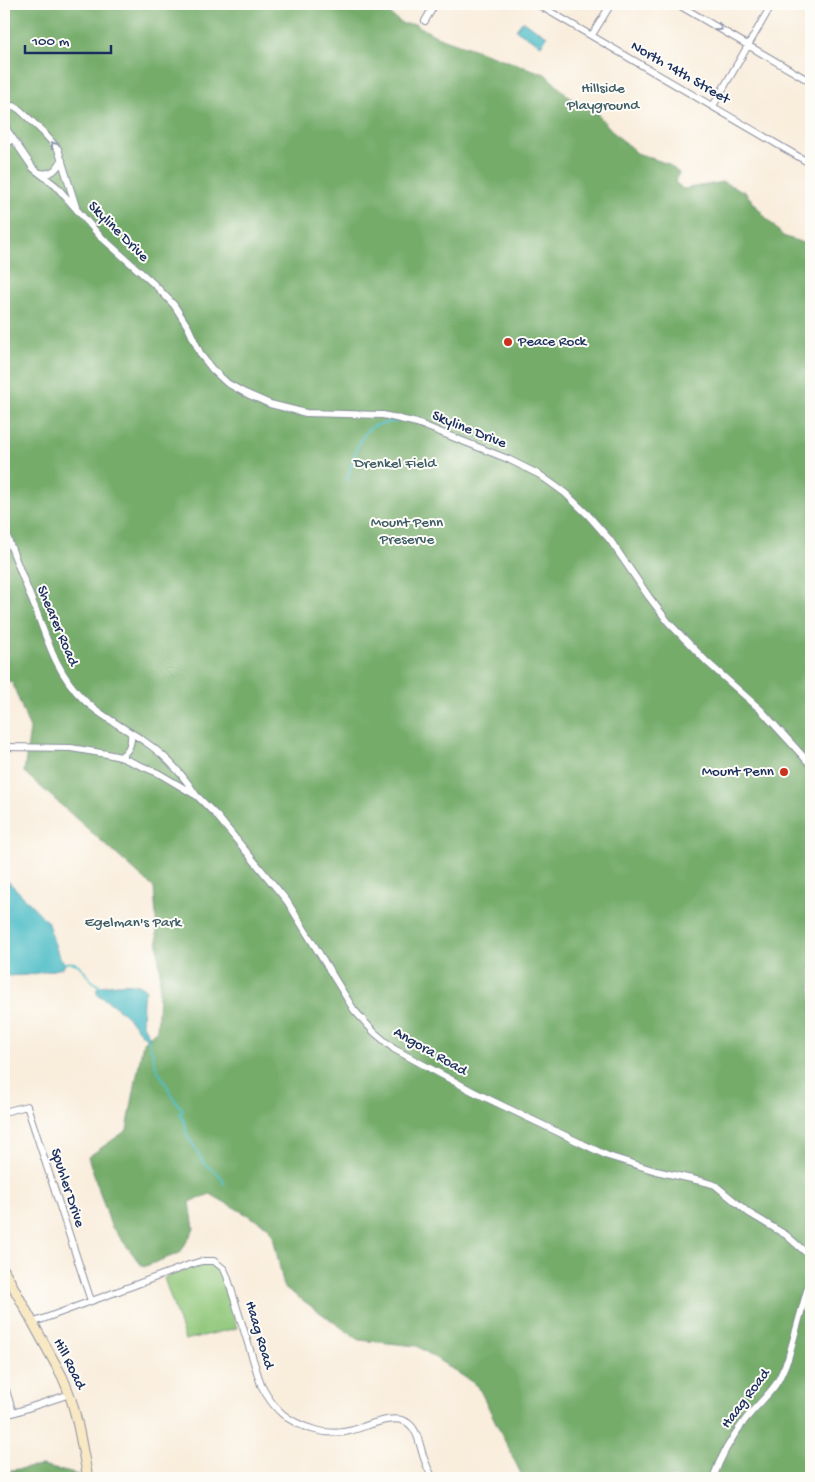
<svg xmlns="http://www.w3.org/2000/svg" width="815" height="1482" viewBox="0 0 815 1482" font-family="'Gochi Hand',sans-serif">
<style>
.green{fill:#92c87b;stroke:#567c6c}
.forest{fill:#75ac6b;stroke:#486e64}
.water{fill:#50bec7;stroke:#367692}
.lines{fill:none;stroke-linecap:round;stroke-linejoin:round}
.stream{stroke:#50bec7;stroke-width:2}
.street-casing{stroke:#8a8e9d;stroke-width:8}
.secondary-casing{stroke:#8a8e9d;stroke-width:11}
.street{stroke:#fff;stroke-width:6}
.secondary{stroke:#f8e8c3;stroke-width:9}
.oneway{stroke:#8d97ae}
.poi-dot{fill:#c8321e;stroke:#fdfcf7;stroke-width:2}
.labels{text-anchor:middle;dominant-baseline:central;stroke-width:4;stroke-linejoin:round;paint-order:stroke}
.street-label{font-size:15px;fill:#1b2f5e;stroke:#fdfcf7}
.park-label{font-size:15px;fill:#3f5d67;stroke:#fdfcf7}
.poi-label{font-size:15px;fill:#1b2f5e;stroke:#fdfcf7;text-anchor:start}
</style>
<rect width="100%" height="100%" fill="#fdfcf7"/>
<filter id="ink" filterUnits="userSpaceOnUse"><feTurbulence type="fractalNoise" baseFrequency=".02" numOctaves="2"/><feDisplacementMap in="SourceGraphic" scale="10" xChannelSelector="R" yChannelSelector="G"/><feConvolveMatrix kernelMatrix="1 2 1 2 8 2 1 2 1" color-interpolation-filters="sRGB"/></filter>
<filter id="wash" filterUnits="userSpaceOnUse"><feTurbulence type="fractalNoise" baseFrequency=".0096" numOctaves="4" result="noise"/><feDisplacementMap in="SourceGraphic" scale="20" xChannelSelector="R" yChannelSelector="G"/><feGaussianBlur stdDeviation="1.12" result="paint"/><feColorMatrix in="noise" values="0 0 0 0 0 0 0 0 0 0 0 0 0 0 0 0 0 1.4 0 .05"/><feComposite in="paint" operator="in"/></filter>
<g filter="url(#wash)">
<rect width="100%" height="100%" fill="#f9eddc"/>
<path class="green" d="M203,1264L212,1265L221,1273L237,1328L185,1340L164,1278L196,1265Z"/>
<path class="forest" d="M4,4H382L391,15L403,24H415L436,36L545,74L570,98L595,111L613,132L637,153L668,164L679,173L675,182L683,189L723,182L745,192L766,218L783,236L806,244L811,236V1478H523L478,1386L417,1346L359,1340L284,1287L273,1236L269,1227L210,1194L190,1202L194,1229L180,1253L143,1267L111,1226L88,1157L127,1130L143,1042L157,1030L160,976L154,888L24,772L30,729L12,682L4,681Z
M42,1466L79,1475V1478H9L11,1470Z"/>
<path class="water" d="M522,21L547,36L541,45L516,30Z
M4,877L47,921L58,954L65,964L63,968L28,975L4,976Z
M117,984C126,984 141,982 146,990L143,999L142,1023L149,1036V1039C143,1037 139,1031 135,1026C125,1012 111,1003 97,994V988L101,986Z"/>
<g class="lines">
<path class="stream" d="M347,481C351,466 358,435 372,427C379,423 388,423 396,422
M65,963C80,960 82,970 91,980C94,983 98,984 101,988
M148,1038L156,1067L176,1102L183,1110L180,1113C181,1118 184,1119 185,1124C186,1126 185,1128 186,1131C188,1140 194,1145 198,1152C200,1155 200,1159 203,1162C209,1170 223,1173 224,1184"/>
</g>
</g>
<g filter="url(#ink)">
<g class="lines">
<defs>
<path id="street" d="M537,4L811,164
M677,4L811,82
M425,21L435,4
M592,35L611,4
M713,106L772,4
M4,147L12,138
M40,173C52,175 56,170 62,160
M76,207L58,149L43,132L20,110L14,106L7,107C3,114 4,123 7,130L33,168L56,186L99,235L155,285L174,305L188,327L201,355L212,369L227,383L245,393L270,404L306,413L383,415L417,423L508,459L540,475L565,493L588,515L610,540L649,597L669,623L707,662L761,710L811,765
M4,528C14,556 25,583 36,610C48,643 58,675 84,700C102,717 123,727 144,741C165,755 182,773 196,795
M4,747L71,748L107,754L120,757L158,773L197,796L217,816L287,901L354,1010L374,1032L394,1049L474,1092L608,1156L656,1171L705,1182L715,1185L749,1213L786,1235L811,1257
M120,757C129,751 132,744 131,733
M4,1112L27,1106L91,1301
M32,1323L189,1265L202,1261H214L224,1269L227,1276L261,1385C274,1410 287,1422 315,1430C326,1433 337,1434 349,1431C364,1428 394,1412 408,1423C419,1431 420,1449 425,1461C427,1467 430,1473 433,1478
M4,1384L13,1413L70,1394
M713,1478C720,1458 732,1437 745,1420C755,1407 767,1397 776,1384C781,1376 784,1367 788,1359L811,1276"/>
<path id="secondary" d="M4,1270L62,1376C77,1408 81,1443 88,1478"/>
</defs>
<use href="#street" class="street-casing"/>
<use href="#secondary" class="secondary-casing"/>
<use href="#street" class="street"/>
<use href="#secondary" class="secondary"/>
</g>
<defs><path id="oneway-chevron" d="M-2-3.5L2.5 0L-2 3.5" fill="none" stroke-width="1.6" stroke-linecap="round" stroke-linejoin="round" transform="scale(1.25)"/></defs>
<g class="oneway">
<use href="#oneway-chevron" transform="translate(719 28) rotate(30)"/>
<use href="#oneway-chevron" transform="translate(54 145) rotate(-126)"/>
</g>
</g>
<g class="poi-dot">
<circle cx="508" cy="342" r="5"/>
<circle cx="784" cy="772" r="5"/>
</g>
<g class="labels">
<g class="street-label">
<text transform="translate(680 73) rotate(30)">North 14th Street</text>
<text transform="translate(118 232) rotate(45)">Skyline Drive</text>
<text transform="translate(469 430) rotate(22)">Skyline Drive</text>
<text transform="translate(57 626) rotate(67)">Shearer Road</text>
<text transform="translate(430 1052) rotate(30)">Angora Road</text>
<text transform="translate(67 1188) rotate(72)">Spuhler Drive</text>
<text transform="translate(259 1335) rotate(73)">Haag Road</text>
<text transform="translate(69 1364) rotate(63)">Hill Road</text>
<text transform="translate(746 1399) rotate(-53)">Haag Road</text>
</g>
<g class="park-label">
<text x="603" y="89">Hillside<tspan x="603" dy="17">Playground</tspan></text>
<text x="395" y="464">Drenkel Field</text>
<text x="407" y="523">Mount Penn<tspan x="407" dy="17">Preserve</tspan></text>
<text x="133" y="923">Egelman's Park</text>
</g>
<g class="poi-label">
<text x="518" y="342">Peace Rock</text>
<text x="774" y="772" text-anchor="end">Mount Penn</text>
</g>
</g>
<rect width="815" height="1482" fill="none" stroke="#fdfcf7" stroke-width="20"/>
<path d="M25 45v8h86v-8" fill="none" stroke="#1b2f5e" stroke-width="2.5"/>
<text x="32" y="45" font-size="15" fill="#1b2f5e" stroke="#fdfcf7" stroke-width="4" paint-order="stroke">100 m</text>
</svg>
